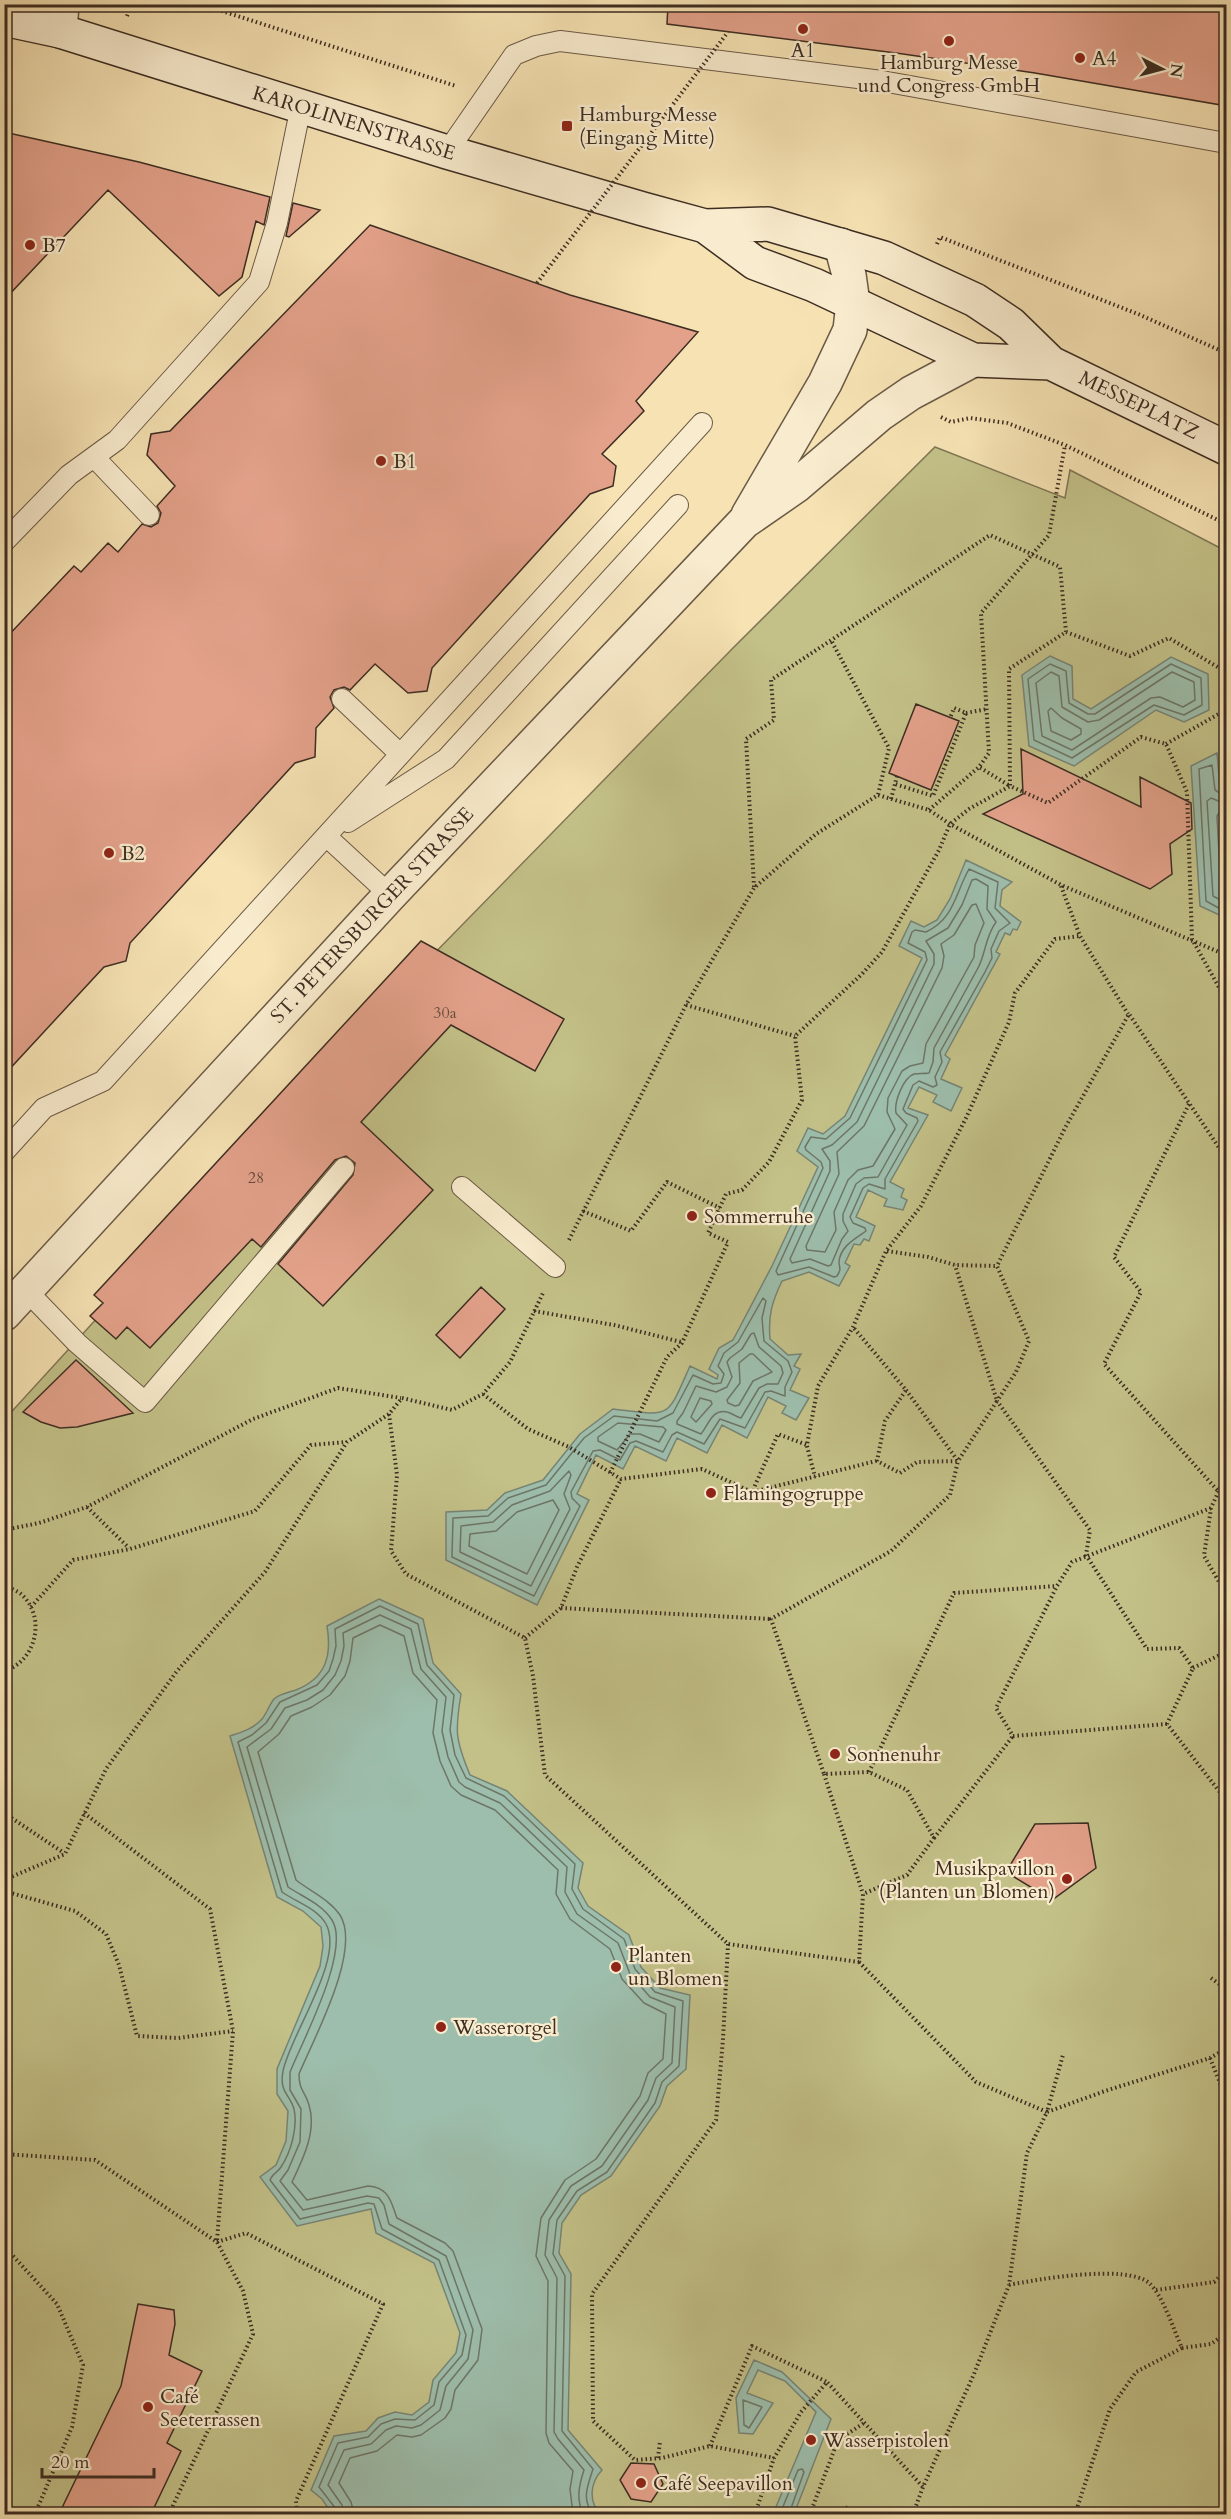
<svg xmlns="http://www.w3.org/2000/svg" width="1231" height="2519" viewBox="0 0 1231 2519" font-family="Cardo,serif">
<style>
.green{fill:#c3c188;stroke:#807755;stroke-width:1.5}
.water{fill:#9dbeac;stroke:#778475;stroke-width:1.5}
.lines{fill:none;stroke-linecap:round;stroke-linejoin:round}
.shore{stroke:#6d7667;stroke-width:1.5}
.building{fill:#e3a18a;stroke:#3d2d22;stroke-width:1.5}
.service-casing{stroke:#6b5a46;stroke-width:22}
.minor-casing{stroke:#6b5a46;stroke-width:36}
.tertiary-casing{stroke:#6b5a46;stroke-width:36}
.secondary-casing{stroke:#3d2d22;stroke-width:36}
.path{stroke:#3d2d22;stroke-width:4;stroke-dasharray:1.5 3;stroke-linecap:butt}
.service{stroke:#f9ecce;stroke-width:20}
.minor{stroke:#f9ecce;stroke-width:33}
.tertiary{stroke:#f9ecce;stroke-width:33}
.secondary{stroke:#f9ecce;stroke-width:33}
.path-bridge{stroke:#3d2d22;stroke-width:4;stroke-dasharray:1.5 3;stroke-linecap:butt}
.poi-dot{fill:#8f2418;stroke:#f9ecce;stroke-width:2}
.labels{text-anchor:middle;dominant-baseline:central;stroke-width:4.5;stroke-linejoin:round;paint-order:stroke}
.number-label{font-size:16px;fill:#664a3c}
.poi-label{font-size:20px;fill:#3d2d22;stroke:#f9ecce;text-anchor:start}
.street-label{font-size:20px;fill:#3d2d22;stroke:#f9ecce}
</style>
<rect width="100%" height="100%" fill="#f6e2b3"/>
<filter id="stains"><feTurbulence type="fractalNoise" baseFrequency=".00333" numOctaves="4"/><feColorMatrix values="0 0 0 0 .2 0 0 0 0 .09 0 0 0 0 .02 0 0 0 .5 -.17"/></filter>
<radialGradient id="worn" r=".72"><stop offset=".6" stop-color="#630" stop-opacity="0"/><stop offset="1" stop-color="#630" stop-opacity=".3"/></radialGradient>
<path class="green" d="M935,447L1065,498L1070,470L1226,551V2514H5L4,1420L375,1014L732,649Z"/>
<path class="water" d="M1050,656L1072,666L1073,699L1091,709L1171,657L1208,674L1209,710L1184,722L1156,710L1074,766L1029,746L1022,675Z
M1217,753L1220,788L1226,792V829L1224,831L1226,918L1200,906L1191,766Z
M966,860L1012,882L1002,890L1000,906L1021,922L1017,930L1013,929L1010,935L1005,933L996,952L1000,954L945,1055L950,1059L941,1079L962,1088L951,1111L933,1102L937,1095L919,1087L908,1108L928,1115L890,1182L904,1189L901,1197L907,1200L903,1210L884,1206L887,1199L868,1190L856,1217L875,1226L869,1241L864,1239L860,1245L854,1244L845,1263L850,1266L839,1286L809,1272L782,1281C772,1302 768,1315 770,1339L788,1355L801,1354L794,1366L800,1369L790,1390L809,1398L796,1420L782,1413L786,1406L768,1397L747,1438L722,1425L707,1453L677,1438L666,1461L635,1446L623,1469L596,1455L577,1494L589,1500L537,1605L446,1560V1512L487,1510L505,1493L543,1480L580,1434L613,1409C672,1416 666,1420 690,1366L717,1379L718,1375L709,1369L719,1348L733,1340L772,1266L818,1167L797,1151L808,1128L823,1134L845,1116L922,958L899,946L911,921L924,927L937,920L950,899Z
M379,1599L423,1619L433,1663L461,1694C455,1731 455,1739 470,1775L507,1791L583,1863L578,1888L588,1906L629,1935L641,1967L660,1988L690,1995L686,2069L667,2086L660,2106L611,2176L581,2195L562,2223L559,2253L571,2274L568,2430L602,2470C590,2483 588,2502 601,2514H332L322,2499L311,2490L334,2436L366,2431L378,2418L395,2412L412,2415L429,2402L433,2380L456,2353L460,2333L434,2263L376,2233L371,2209L297,2226L260,2177L276,2165L286,2141L288,2111L277,2094V2069L320,1966L323,1946L321,1927L303,1911L277,1897L230,1736C242,1732 253,1729 262,1719C267,1713 269,1705 274,1699C279,1694 289,1692 296,1690C326,1678 332,1656 327,1626Z
M754,2360L782,2372L831,2419L794,2514H773L816,2412L785,2381L758,2370L747,2393L773,2403L753,2434L739,2433L736,2398Z"/>
<g class="lines">
<path class="shore" d="M1050,664L1066,671L1069,703L1088,714H1095L1171,664L1201,678L1202,705L1184,715L1154,705L1072,758L1034,740L1028,679Z
M1051,672L1059,676L1062,707L1088,722L1099,720L1172,672L1194,682L1195,700L1183,707L1160,697L1151,698L1072,750L1042,736L1036,683Z
M1051,708L1062,718L1081,729V734L1071,740L1051,731L1048,711Z
M1226,797L1215,790L1212,765L1199,769L1206,901L1226,912
M1226,804L1211,798L1207,801L1213,896L1226,903
M1226,813H1219L1217,816L1221,890L1226,894
M969,869L998,882L995,908L1010,923L999,931L991,949L992,958L985,972L940,1052L942,1062L935,1077L937,1085L933,1087L919,1081L913,1085L903,1109L906,1113L917,1118L918,1121L885,1179V1189L869,1184L863,1188L850,1217L853,1223L865,1228L866,1231C856,1238 839,1247 839,1263C840,1269 841,1270 837,1276L834,1277L809,1267L778,1275L776,1271L823,1168L821,1162L806,1150L805,1147L811,1137L826,1139L850,1118L927,960L925,952L908,943L912,932L915,930L926,932C954,919 955,894 969,869Z
M976,879L988,886L987,909L996,922C985,937 986,953 978,968L934,1048L933,1062L929,1073C924,1074 919,1073 914,1074C903,1078 894,1102 896,1113L907,1125L878,1177L864,1178L856,1184L843,1214V1221L848,1231L842,1239L831,1265L828,1266L810,1259L792,1263L790,1259L830,1171V1161L822,1149L832,1145L857,1122L934,964V954L926,941L948,928L962,905L972,880Z
M976,904L984,923L975,945L974,957L926,1044L923,1063L910,1066L902,1071L888,1098L887,1112L895,1129L873,1166L858,1170L848,1180L834,1212L836,1230L825,1252L807,1250L806,1246L839,1174L837,1152L864,1126L942,968L944,956L941,944L954,935L972,905Z
M763,1298L766,1301L762,1318L764,1341L788,1361L792,1372L785,1387V1396L771,1391L765,1392L745,1428L720,1419L704,1444L677,1432L672,1435L663,1452L636,1441L630,1443L620,1460L600,1450L593,1451L571,1492L572,1498L580,1506L534,1596L452,1557L453,1518L488,1516L508,1498L546,1485L584,1438L614,1416L657,1421L673,1413L693,1375L713,1384L721,1383L724,1374L718,1366L724,1353L738,1342Z
M754,1333L759,1347L781,1366L783,1373L778,1384H767L759,1388L741,1418C736,1417 732,1413 727,1412C712,1408 708,1426 701,1434L677,1424V1421L683,1413L696,1386L716,1392L727,1387L732,1377L727,1362L730,1358L742,1349L751,1334Z
M750,1354H753L772,1372L753,1381L739,1405L735,1406L728,1403L727,1400L740,1383L739,1363Z
M700,1398L711,1401L712,1404L696,1422L691,1417Z
M618,1423L663,1427L666,1430L659,1442L640,1434H630L617,1450L598,1441V1437Z
M569,1471L571,1475L564,1494L570,1509L531,1586L460,1552L461,1526L493,1522L512,1505L550,1491Z
M553,1500L559,1510L527,1574L469,1546L470,1534L496,1531L517,1512Z
M743,2400L762,2407L749,2428L744,2425Z
M337,2514L336,2509L319,2487L338,2443L368,2437L381,2424L395,2419L415,2420L434,2405L439,2382L462,2355L466,2335L439,2260L382,2229L374,2204L368,2203L300,2219L270,2180C272,2174 278,2172 281,2167C291,2152 298,2127 294,2109C290,2094 279,2093 283,2071C290,2035 345,1959 326,1924C317,1908 296,1902 282,1892L238,1742L252,1735L266,1723L280,1702L317,1685L329,1671L333,1659L336,1646L335,1629L380,1606L418,1624L427,1665L454,1695L450,1730L455,1755L466,1778L504,1796L575,1864L572,1889L583,1909L624,1939L635,1969L655,1992L683,2001L679,2066L662,2082L655,2103L607,2172L577,2191L557,2220L553,2254L565,2276L562,2431L593,2469C588,2485 581,2499 593,2514
M345,2514L342,2505L328,2485L344,2450L371,2444L386,2430L396,2426L412,2428L421,2425L440,2410L446,2386L468,2359L473,2330L446,2256L389,2224L384,2205L379,2198L367,2196L303,2210L280,2181L288,2170L300,2142L301,2109L290,2090V2072C303,2040 351,1950 332,1920C322,1904 303,1897 288,1887L247,1747L271,1729L285,1708L307,1700L323,1690L335,1675L341,1661L344,1646L343,1633L380,1615L411,1629L421,1669L446,1697L442,1731L448,1757L459,1782L465,1787L500,1803L567,1867L565,1892L577,1914L618,1943L630,1974L650,1997L675,2007L672,2063L656,2078L648,2100L602,2166L571,2186L549,2220L545,2255L557,2278L554,2432L558,2439L584,2470C579,2485 576,2499 583,2514
M354,2514L351,2502L339,2483L350,2458L377,2451L397,2435L412,2437L421,2435L445,2418L451,2409L455,2390L478,2360L482,2329L453,2251L445,2243L397,2218C391,2202 389,2187 368,2186L307,2200L292,2182C303,2159 317,2131 309,2105C305,2091 299,2091 299,2074C314,2038 362,1950 340,1915C329,1899 310,1891 296,1880L258,1752L279,1734L291,1716L312,1707L330,1695L345,1676L350,1661L353,1638L380,1625L404,1636L413,1673L437,1700L433,1733L440,1761L451,1786L461,1795L495,1810L558,1870L556,1894L570,1919L610,1949L622,1979L644,2003L666,2014L663,2059L648,2073L640,2096L596,2159L565,2180L541,2218L536,2256L548,2281L546,2433L549,2443L573,2471L570,2489L573,2514
M780,2514L798,2470L802,2469L804,2472L789,2514"/>
</g>
<path class="building" d="M668,4H1227V106L1035,73L896,53L667,24Z
M4,132L139,162L270,197L264,225L256,221L242,277L219,296L108,190L4,300Z
M293,203L320,210L289,237L286,236Z
M370,225L570,295L698,332L636,401L644,411L602,454L616,466L613,486L590,494L432,668L427,691L408,693L375,664L350,690L344,687L334,690L330,697L334,708L316,728L315,757L295,763L130,943L126,961L104,967L4,1075V640L74,566L81,572L108,543L118,552L142,524L151,527L158,523L161,513L157,506L175,486L147,455L151,434L170,431Z
M916,704L959,721L931,790L889,773Z
M1021,749L1141,807L1140,777L1191,803L1192,829L1170,844L1172,874L1150,889L983,814L1023,794Z
M421,941L564,1019L535,1071L451,1025L361,1122L433,1190L323,1306L278,1264L353,1175L355,1163L346,1156L335,1160L261,1247L252,1239L150,1348L127,1327L116,1339L90,1316L103,1303L94,1295Z
M481,1287L505,1309L460,1358L436,1335Z
M76,1360L133,1413L77,1427L60,1428L41,1422L23,1412Z
M1088,1823L1096,1868L1052,1900L1006,1872L1035,1824Z
M138,2304L174,2310L175,2324L169,2355L202,2371L167,2443L181,2451L151,2514H59L121,2386Z
M631,2463L654,2464L663,2484L651,2502L631,2499L620,2480Z"/>
<g class="lines">
<defs>
<path id="service" d="M447,152L514,55L536,46L560,41L882,81L1226,143
M94,457L149,515
M4,542L69,475L117,440L259,282L277,223L301,106
M342,699L400,754
M348,822L446,759L678,505
M326,836L390,895
M4,1152L44,1108L103,1081L702,423
M462,1187L555,1267
M26,1290L77,1343L145,1402L344,1168"/>
<path id="minor" d="M60,31L62,4"/>
<path id="tertiary" d="M748,515L825,383L850,330L853,303L849,275L841,245
M4,1314L390,895L744,522L796,486L879,415L911,393L973,360"/>
<path id="secondary" d="M4,19L60,31L447,152L643,209L705,226L768,224L884,258L975,300L1011,324L1051,363L1226,448
M705,226L755,263L814,285L973,360L1051,363"/>
</defs>
<use href="#service" class="service-casing"/>
<use href="#minor" class="minor-casing"/>
<use href="#tertiary" class="tertiary-casing"/>
<use href="#secondary" class="secondary-casing"/>
<path class="path" d="M200,4L456,86
M127,16L131,4
M937,244L940,237L1138,314L1226,353
M941,417L951,422L970,418L1007,423L1065,445L1226,524
M1066,632L1130,656L1169,638L1226,672
M832,642L889,748L878,795
M966,713L987,709
M1166,744L1224,711L1226,702
M897,776L895,784L933,796L966,713L954,708L950,718
M891,799L895,784
M929,810L979,767L989,753L981,613L1049,535L1065,445
M1061,886L1080,936L1128,1014
M754,887L746,739L774,720L771,680L990,535L1060,567L1066,632L1009,669L1010,786L1048,803L1141,737L1166,744L1187,792L1192,939L1226,1000
M686,1005L795,1036
M1189,1104L1114,1257L1141,1292L1104,1364L1219,1492
M1226,1158L1129,1014L1065,1128L997,1266L1029,1341L1016,1372L997,1401L1090,1530L1086,1555L1147,1649L1179,1648L1193,1668L1167,1724L1226,1800
M583,1211L631,1231L667,1182L720,1208
M569,1240L686,1005L754,888L816,834L878,795L929,810L950,824L1061,885L1226,955
M887,1251L928,1257L955,1265L997,1266
M534,1311L614,1325L681,1342
M906,1390L958,1461L997,1401L955,1265
M483,1394L528,1429L569,1447L621,1479L702,1469L752,1492L778,1434L807,1445L818,1386L853,1327L886,1251L921,1206L967,1116L1009,1022L1015,993L1055,939L1080,936
M389,1414L397,1475L391,1551L406,1574L525,1638L533,1676L545,1775L728,1944L859,1962L863,1894L907,1875L934,1838L907,1790L869,1772L824,1774L771,1619L891,1551L950,1495L958,1461L917,1462L900,1473L877,1461L885,1421L906,1390L853,1327
M807,1446L815,1477
M610,1473L667,1357L682,1343L728,1242L708,1233L726,1194L742,1190L769,1162L802,1100L795,1036L862,974L882,952L939,850L950,824L969,809L1010,786L979,767
M1226,1475L1211,1508L1204,1556L1226,1594
M753,1492L876,1461
M87,1507L129,1548
M4,1530L39,1523L87,1507L253,1419L338,1388L401,1398
M4,1585C10,1588 17,1591 21,1594C47,1617 36,1662 4,1671
M31,1607L73,1560L130,1549L255,1511L311,1445L346,1442
M561,1608L771,1619
M525,1638L561,1608L577,1567L621,1479
M1193,1668L1226,1652
M1167,1724L1013,1736L996,1708L1057,1586L1072,1562L1211,1508
M869,1772L954,1593L1057,1586
M824,1774L863,1894
M4,1813L64,1853
M84,1813L210,1909L233,2031L217,2241
M934,1838L1013,1736
M4,1880L65,1854L106,1769L177,1671L265,1572L347,1442L389,1414L402,1398L452,1410L483,1394L510,1362L543,1293
M4,1891L75,1911L106,1934L119,1965L137,2036L178,2038L233,2031
M728,1944L723,2039L716,2120L592,2294L593,2421L635,2460L662,2458L710,2446L774,2458
M859,1962L976,2082L1047,2112L1063,2055
M1211,1978L1226,1989
M1210,2058L1226,2098
M4,2154L95,2160L217,2242L243,2291L253,2334L169,2514
M217,2242L246,2233L383,2304L296,2501L297,2514
M4,2246L57,2304L83,2365L72,2427L35,2514
M1009,2285C1038,2279 1127,2264 1149,2283C1163,2295 1174,2331 1182,2348L1136,2372L1110,2409L1075,2514
M1156,2290L1214,2282L1226,2270
M1182,2348L1211,2344L1226,2333
M710,2446L752,2346L827,2382
M658,2458L660,2441
M755,2514L774,2458L801,2412L827,2382L923,2487
M810,2514L838,2440L864,2423
M840,2514L848,2507L855,2514
M913,2514L923,2487L974,2374L1009,2285L1027,2153L1047,2112L1105,2091L1210,2058L1226,2049"/>
<use href="#service" class="service"/>
<use href="#minor" class="minor"/>
<use href="#tertiary" class="tertiary"/>
<use href="#secondary" class="secondary"/>
<path class="path-bridge" d="M537,283L728,32"/>
</g>
<g class="poi-dot">
<circle cx="803" cy="29" r="6"/>
<circle cx="949" cy="41" r="6"/>
<circle cx="1080" cy="58" r="6"/>
<rect x="561" y="120" width="12" height="12" rx="3"/>
<circle cx="30" cy="245" r="6"/>
<circle cx="381" cy="461" r="6"/>
<circle cx="109" cy="853" r="6"/>
<circle cx="692" cy="1216" r="6"/>
<circle cx="711" cy="1493" r="6"/>
<circle cx="835" cy="1754" r="6"/>
<circle cx="1067" cy="1879" r="6"/>
<circle cx="616" cy="1967" r="6"/>
<circle cx="441" cy="2027" r="6"/>
<circle cx="148" cy="2407" r="6"/>
<circle cx="811" cy="2440" r="6"/>
<circle cx="641" cy="2483" r="6"/>
</g>
<g class="labels">
<g class="number-label">
<text x="445" y="1013">30a</text>
<text x="256" y="1178">28</text>
</g>
<g class="poi-label">
<text x="803" y="50" text-anchor="middle">A1</text>
<text x="1092" y="58">A4</text>
<text x="949" y="62" text-anchor="middle">Hamburg Messe<tspan x="949" dy="23">und Congress GmbH</tspan></text>
<text x="579" y="114">Hamburg Messe<tspan x="579" dy="23">(Eingang Mitte)</tspan></text>
<text x="42" y="245">B7</text>
<text x="393" y="461">B1</text>
<text x="121" y="853">B2</text>
<text x="704" y="1216">Sommerruhe</text>
<text x="723" y="1493">Flamingogruppe</text>
<text x="847" y="1754">Sonnenuhr</text>
<text x="1055" y="1868" text-anchor="end">Musikpavillon<tspan x="1055" dy="23">(Planten un Blomen)</tspan></text>
<text x="628" y="1955">Planten<tspan x="628" dy="23">un Blomen</tspan></text>
<text x="453" y="2027">Wasserorgel</text>
<text x="160" y="2396">Café<tspan x="160" dy="23">Seeterrassen</tspan></text>
<text x="823" y="2440">Wasserpistolen</text>
<text x="653" y="2483">Café Seepavillon</text>
</g>
<g class="street-label">
<text transform="translate(354 123) rotate(17)">KAROLINENSTRASSE</text>
<text transform="translate(1139 405) rotate(26)">MESSEPLATZ</text>
<text transform="translate(372 915) rotate(-47)">ST. PETERSBURGER STRASSE</text>
</g>
</g>
<rect width="1231" height="2519" fill="none" stroke="#f6e2b3" stroke-width="24"/>
<rect x="6" y="6" width="1219" height="2507" fill="none" stroke="#3d2d22" stroke-width="3"/>
<rect x="12" y="12" width="1207" height="2495" fill="none" stroke="#3d2d22" stroke-width="1.5"/>
<g transform="translate(1162 69) rotate(96)" stroke="#f9ecce" stroke-width="4.5" paint-order="stroke">
<path d="M0-4.5L10 22L0 15L-10 22Z" fill="#3d2d22"/>
<text y="-9" font-size="16" font-weight="bold" text-anchor="middle" fill="#3d2d22">N</text>
</g>
<path d="M42 2468v9h112v-9" fill="none" stroke="#3d2d22" stroke-width="3"/>
<text x="51" y="2468" font-size="18" fill="#3d2d22" stroke="#f9ecce" stroke-width="4.5" paint-order="stroke">20 m</text>
<rect width="100%" height="100%" filter="url(#stains)"/>
<rect width="100%" height="100%" fill="url(#worn)"/>
</svg>
